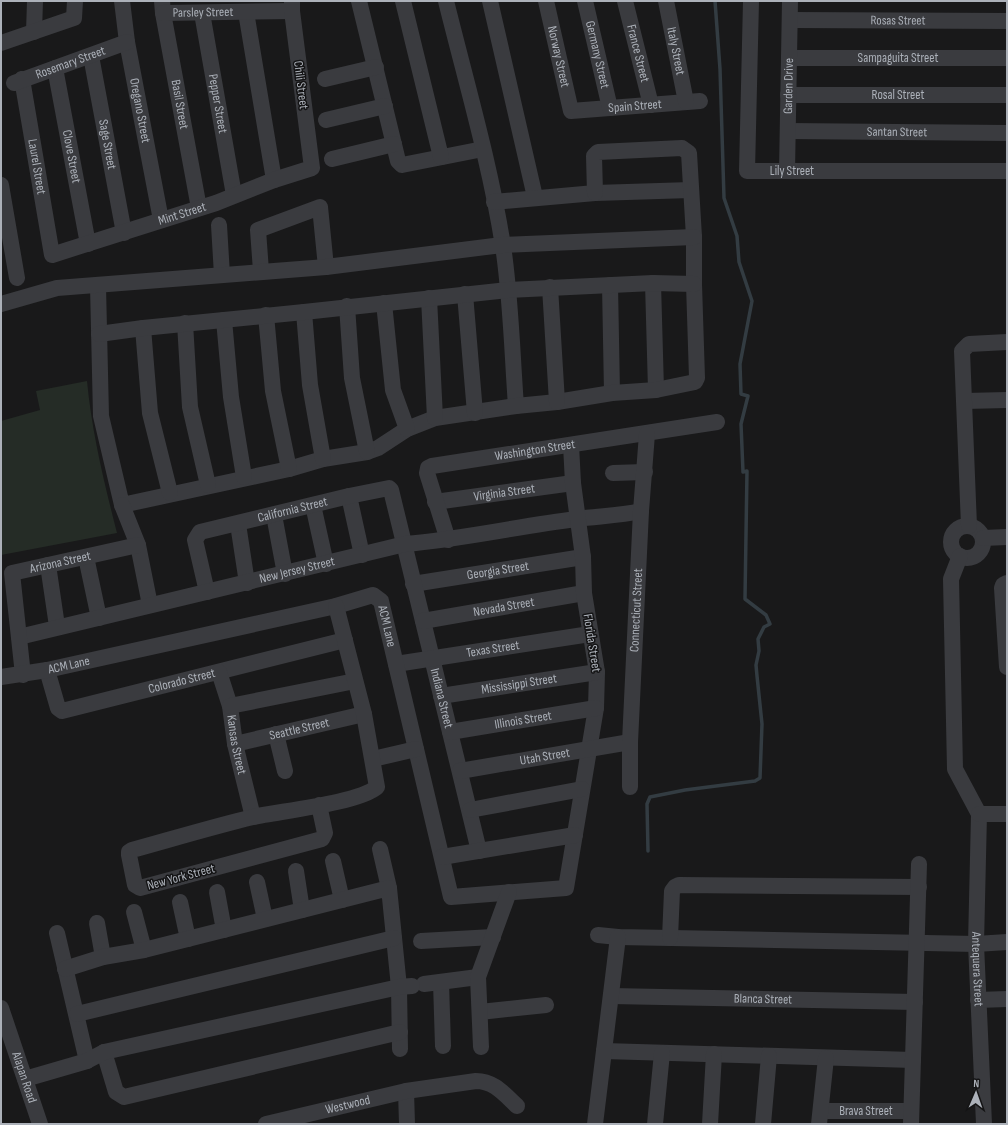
<svg xmlns="http://www.w3.org/2000/svg" width="1008" height="1125" viewBox="0 0 1008 1125" font-family="'Sofia Sans Condensed',sans-serif">
<style>
.green{fill:#252c26}
.lines{fill:none;stroke-linecap:round;stroke-linejoin:round}
.stream{stroke:#333c42;stroke-width:3.5}
.minor{stroke:#3a3b3f;stroke-width:16}
.labels{text-anchor:middle;dominant-baseline:central;stroke-width:3;stroke-linejoin:round;paint-order:stroke}
.street-label{font-size:13px;fill:#acb1b9;stroke:#141415}
</style>
<rect width="100%" height="100%" fill="#19191a"/>
<path class="green" d="M87,381C92,433 104,482 117,533L1,555V421L40,410L36,391Z"/>
<g class="lines">
<path class="stream" d="M648,851L647,804L650,797L685,790L755,781L760,778L762,724L757,676L756,665L759,651L758,639L764,627L770,624L766,615L745,599L747,471L743,472L741,424L748,396L741,394L740,364L752,301L739,262L737,236L724,198L720,69L715,1"/>
<g class="minor">
<path id="s1" d="M122,1L127,42L161,220"/>
<path id="s2" d="M162,1L163,13L199,208"/>
<path d="M359,1L398,161L402,165L407,164L483,149"/>
<path d="M403,1L441,157"/>
<path d="M446,1C466,82 490,163 503,246C511,299 512,352 516,406"/>
<path d="M490,1L535,197"/>
<path id="s3" d="M546,1L571,111L700,101"/>
<path id="s4" d="M585,1L610,108"/>
<path id="s5" d="M625,1L651,105"/>
<path id="s6" d="M666,1L686,102"/>
<path id="s7" d="M751,1L747,171H1007"/>
<path d="M246,12L274,180"/>
<path id="s8" d="M163,13L292,11"/>
<path id="s9" d="M202,13L234,195"/>
<path id="s10" d="M790,20L1007,21"/>
<path d="M34,32L35,1"/>
<path d="M1,43L74,18L75,1"/>
<path id="s11" d="M91,56L124,233"/>
<path id="s12" d="M789,58H1007"/>
<path id="s13" d="M55,68L88,244"/>
<path id="s14" d="M22,79L52,255L216,203L274,180L312,168L292,11V1"/>
<path d="M325,79L376,67"/>
<path id="s15" d="M14,83L127,42"/>
<path id="s16" d="M788,95H1007"/>
<path d="M326,120L385,106"/>
<path id="s17" d="M788,131L1007,133"/>
<path d="M332,159L394,144"/>
<path id="s18" d="M787,171L790,1"/>
<path d="M1,185L17,278"/>
<path d="M494,202L595,193L691,190"/>
<path d="M219,225L222,275"/>
<path d="M261,271L258,230L320,207L326,267"/>
<path d="M653,283L656,390"/>
<path d="M610,285L612,393"/>
<path d="M98,286L101,416L122,505L289,469L323,459L367,452L378,448L407,429L435,418L516,406L557,402L612,393L656,390L695,382L697,378L694,284V237L689,153L682,148L598,152L594,156L595,193"/>
<path d="M550,287L557,402"/>
<path d="M465,294L475,413"/>
<path d="M429,298L435,418"/>
<path d="M384,303L393,390L407,429"/>
<path d="M1,304L57,288L326,267L502,245L694,237"/>
<path d="M347,306L352,378L367,452"/>
<path d="M304,312L310,385L323,459"/>
<path d="M266,315L273,391L289,469"/>
<path d="M224,320L231,397L244,477"/>
<path d="M185,323L190,407L208,485"/>
<path d="M143,328L150,413L170,493"/>
<path d="M99,334L143,328L304,312L508,290L653,283L694,284"/>
<path d="M965,401L1007,400"/>
<path d="M613,473L645,472"/>
<path d="M349,496L362,555"/>
<path id="s19" d="M435,502L573,483"/>
<path d="M122,505L138,545L150,605"/>
<path d="M313,505L326,564"/>
<path d="M274,515L285,574"/>
<path d="M238,524L247,583"/>
<circle cx="967" cy="542" r="16"/>
<path d="M969,526L962,351L969,344L1007,342"/>
<path d="M983,538L1007,537"/>
<path id="s20" d="M448,540L427,473L428,468L432,466L717,422"/>
<path id="s21" d="M960,556L951,579L955,769L979,814L976,944L984,1124"/>
<path d="M86,557L99,618"/>
<path d="M48,565L57,626"/>
<path d="M1007,583L1003,585L1002,588L1007,667"/>
<path id="s22" d="M413,584L583,557"/>
<path id="s23" d="M207,592L195,540L200,532L349,496L389,488L391,490L479,851"/>
<path id="s24" d="M423,621L584,593"/>
<path id="s25" d="M19,637L405,544C463,539 519,526 577,519C598,516 619,516 641,511"/>
<path id="s26" d="M396,664L590,634"/>
<path id="s27" d="M47,670L58,708L62,711L345,640"/>
<path id="s28" d="M219,672L230,706L235,744L253,817"/>
<path id="s29" d="M23,675L12,573L138,545"/>
<path id="s30" d="M1,677L47,670L336,606L373,595L381,601L451,897L566,888L596,708L597,672L584,593L583,557L573,483L571,445"/>
<path id="s31" d="M441,696L597,672"/>
<path d="M230,706L355,681"/>
<path id="s32" d="M450,732L596,708"/>
<path d="M276,734L285,771"/>
<path id="s33" d="M235,744L364,714"/>
<path d="M373,759L416,749"/>
<path id="s34" d="M460,771L630,742"/>
<path id="s35" d="M630,787V742L641,511L647,434"/>
<path d="M319,805L325,833L322,839L140,888L135,885L129,855V852L132,850C172,839 212,827 253,817C280,811 359,803 377,787L364,714L336,606"/>
<path d="M470,810L582,789"/>
<path d="M979,814H1007"/>
<path d="M380,849L389,888"/>
<path d="M442,857L575,835"/>
<path d="M333,861L342,900"/>
<path d="M296,871L302,910"/>
<path d="M257,882L265,919"/>
<path d="M217,892L224,930"/>
<path d="M180,902L188,939"/>
<path d="M134,912L144,950"/>
<path d="M97,923L103,957"/>
<path d="M57,933L87,1061"/>
<path d="M598,935L618,937L976,944L1007,942"/>
<path d="M670,938L672,891L675,887L679,885L919,887"/>
<path d="M421,941L493,937"/>
<path d="M65,969L103,957L144,950L389,888L399,987L400,1049"/>
<path d="M441,982L443,1046"/>
<path d="M424,984L478,977"/>
<path id="s36" d="M611,996L915,1002"/>
<path d="M978,1000L1007,999"/>
<path id="s37" d="M1,1008L40,1124"/>
<path d="M480,1012L546,1005"/>
<path d="M77,1014L394,938"/>
<path d="M481,1047L478,977L509,892"/>
<path d="M604,1051L913,1060"/>
<path d="M104,1052L116,1092L124,1097L400,1032"/>
<path d="M25,1079L87,1061L104,1052L399,987L412,986"/>
<path d="M406,1091L407,1124"/>
<path id="s38" d="M821,1111H911"/>
<path id="s39" d="M266,1124L406,1091L476,1081C494,1081 504,1094 517,1106"/>
<path d="M595,1124L618,937"/>
<path d="M655,1124L662,1053"/>
<path d="M710,1124L714,1054"/>
<path d="M763,1124L769,1056"/>
<path d="M819,1124L826,1058"/>
<path d="M911,1124L919,864"/>
</g>
</g>
<g class="labels">
<g class="street-label">
<text stroke="none"><textPath href="#s8" startOffset="40">Parsley Street</textPath></text>
<text stroke="none"><textPath href="#s10" startOffset="108">Rosas Street</textPath></text>
<text stroke="none"><textPath href="#s6" startOffset="51">Italy Street</textPath></text>
<text stroke="none"><textPath href="#s5" startOffset="54">France Street</textPath></text>
<text stroke="none"><textPath href="#s4" startOffset="55">Germany Street</textPath></text>
<text stroke="none"><textPath href="#s3" startOffset="57">Norway Street</textPath></text>
<text stroke="none"><textPath href="#s12" startOffset="109">Sampaguita Street</textPath></text>
<text stroke="none"><textPath href="#s15" startOffset="60">Rosemary Street</textPath></text>
<text transform="translate(301 85) rotate(83)">Chili Street</text>
<text stroke="none"><textPath href="#s18" startOffset="85">Garden Drive</textPath></text>
<text stroke="none"><textPath href="#s16" startOffset="110">Rosal Street</textPath></text>
<text stroke="none"><textPath href="#s2" startOffset="105">Basil Street</textPath></text>
<text stroke="none"><textPath href="#s9" startOffset="92">Pepper Street</textPath></text>
<text stroke="none"><textPath href="#s3" startOffset="177">Spain Street</textPath></text>
<text stroke="none"><textPath href="#s1" startOffset="111">Oregano Street</textPath></text>
<text stroke="none"><textPath href="#s17" startOffset="109">Santan Street</textPath></text>
<text stroke="none"><textPath href="#s11" startOffset="90">Sage Street</textPath></text>
<text stroke="none"><textPath href="#s13" startOffset="90">Clove Street</textPath></text>
<text stroke="none"><textPath href="#s14" startOffset="89">Laurel Street</textPath></text>
<text stroke="none"><textPath href="#s7" startOffset="215">Lily Street</textPath></text>
<text stroke="none"><textPath href="#s14" startOffset="315">Mint Street</textPath></text>
<text stroke="none"><textPath href="#s20" startOffset="184">Washington Street</textPath></text>
<text stroke="none"><textPath href="#s19" startOffset="70">Virginia Street</textPath></text>
<text stroke="none"><textPath href="#s23" startOffset="158">California Street</textPath></text>
<text stroke="none"><textPath href="#s29" startOffset="152">Arizona Street</textPath></text>
<text stroke="none"><textPath href="#s22" startOffset="86">Georgia Street</textPath></text>
<text stroke="none"><textPath href="#s25" startOffset="286">New Jersey Street</textPath></text>
<text stroke="none"><textPath href="#s24" startOffset="82">Nevada Street</textPath></text>
<text stroke="none"><textPath href="#s35" startOffset="177">Connecticut Street</textPath></text>
<text stroke="none"><textPath href="#s30" startOffset="417">ACM Lane</textPath></text>
<text transform="translate(592 643) rotate(81)">Florida Street</text>
<text stroke="none"><textPath href="#s26" startOffset="98">Texas Street</textPath></text>
<text stroke="none"><textPath href="#s30" startOffset="69">ACM Lane</textPath></text>
<text stroke="none"><textPath href="#s27" startOffset="168">Colorado Street</textPath></text>
<text stroke="none"><textPath href="#s31" startOffset="79">Mississippi Street</textPath></text>
<text stroke="none"><textPath href="#s23" startOffset="474">Indiana Street</textPath></text>
<text stroke="none"><textPath href="#s32" startOffset="74">Illinois Street</textPath></text>
<text stroke="none"><textPath href="#s33" startOffset="66">Seattle Street</textPath></text>
<text stroke="none"><textPath href="#s28" startOffset="75">Kansas Street</textPath></text>
<text stroke="none"><textPath href="#s34" startOffset="86">Utah Street</textPath></text>
<text transform="translate(181 877) rotate(-15)">New York Street</text>
<text stroke="none"><textPath href="#s21" startOffset="421">Antequera Street</textPath></text>
<text stroke="none"><textPath href="#s36" startOffset="152">Blanca Street</textPath></text>
<text stroke="none"><textPath href="#s37" startOffset="73">Alapan Road</textPath></text>
<text stroke="none"><textPath href="#s39" startOffset="84">Westwood</textPath></text>
<text stroke="none"><textPath href="#s38" startOffset="45">Brava Street</textPath></text>
</g>
</g>
<rect width="1008" height="1125" fill="none" stroke="#acb1b9" stroke-width="4"/>
<g transform="translate(976 1093) rotate(2)" stroke="#141415" stroke-width="3" paint-order="stroke">
<path d="M0-3L7 15L0 10L-7 15Z" fill="#acb1b9"/>
<text y="-6" font-size="11" font-weight="bold" text-anchor="middle" fill="#acb1b9">N</text>
</g>
</svg>
